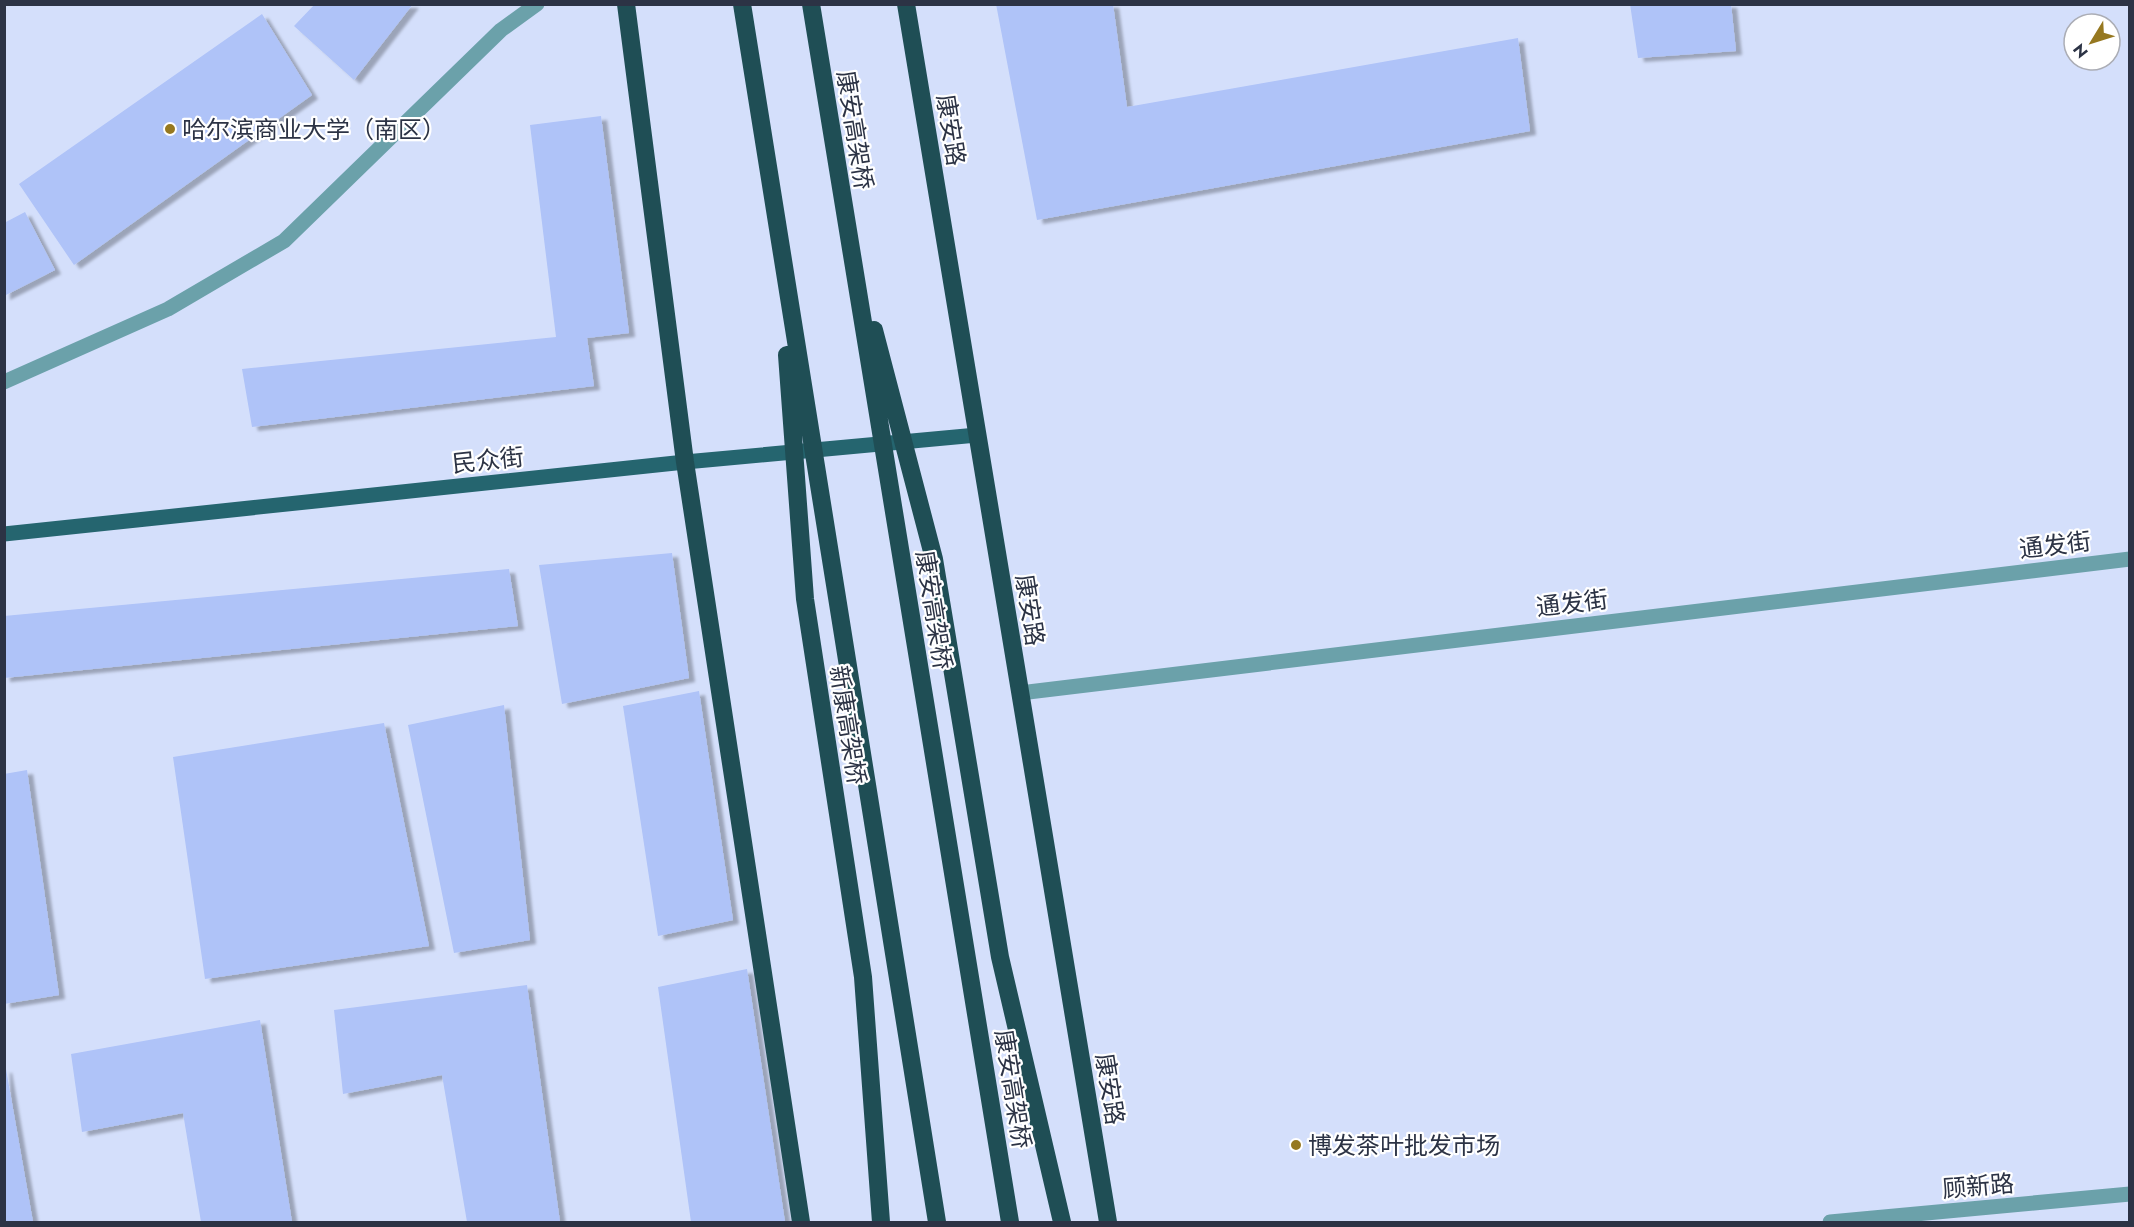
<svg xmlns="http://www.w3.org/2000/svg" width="2134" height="1227" viewBox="0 0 2134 1227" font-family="Jost,'Noto Sans SC',sans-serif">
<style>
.building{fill:#afc3f8;filter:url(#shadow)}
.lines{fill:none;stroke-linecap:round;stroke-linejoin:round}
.minor{stroke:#6ba1aa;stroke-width:15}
.major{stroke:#25656f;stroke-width:15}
.highway{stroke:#1f4e55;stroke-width:18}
.highway-bridge{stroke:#1f4e55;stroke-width:18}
.poi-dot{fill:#967820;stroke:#fff;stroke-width:2}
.labels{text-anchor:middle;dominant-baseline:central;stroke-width:4.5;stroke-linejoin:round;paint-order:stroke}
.poi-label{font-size:24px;fill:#2c3345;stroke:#fff;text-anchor:start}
.street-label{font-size:24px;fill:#2c3345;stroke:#fff}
</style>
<defs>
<filter id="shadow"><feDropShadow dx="6" dy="4" stdDeviation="1.5" flood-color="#0004"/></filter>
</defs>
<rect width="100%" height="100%" fill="#d4dffb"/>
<path class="building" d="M315,4H413L354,80L294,26Z
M996,4H1113L1127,107L1518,38L1530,131L1037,220Z
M1630,4H1731L1736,51L1638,58Z
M262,14L312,95L74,265L19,184Z
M601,116L629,333L587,338L594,386L252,427L242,369L556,337L530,125Z
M25,212L55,270L4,296V223Z
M672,553L689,678L562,704L539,565Z
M509,569L518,626L4,678V616Z
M699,691L733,920L658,936L623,706Z
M504,705L530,940L454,953L408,725Z
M384,723L429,946L205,979L173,757Z
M27,770L59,995L4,1004V774Z
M747,969L785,1222H691L658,987Z
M527,985L560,1222H467L442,1075L343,1094L334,1010Z
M260,1020L292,1222H201L183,1113L82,1132L71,1054Z
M4,1069H6L33,1222H4Z"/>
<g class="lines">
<path class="minor" d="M4,382L168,309L284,241L501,30L537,4
M1020,693L2130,559
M1830,1222L2130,1194"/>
<path class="major" d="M4,534L685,462L977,435"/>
<path class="highway" d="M626,4L685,462L801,1222
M906,4L1108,1222"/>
<path class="highway-bridge" d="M742,4L937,1222
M811,4L1010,1222
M874,330L934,559L1000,957L1062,1222
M787,355L805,599L863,977L881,1222"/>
</g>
<g class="poi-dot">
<circle cx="170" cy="129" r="6"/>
<circle cx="1296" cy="1145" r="6"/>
</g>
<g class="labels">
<g class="poi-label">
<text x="182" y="129">哈尔滨商业大学（南区）</text>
<text x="1308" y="1145">博发茶叶批发市场</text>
</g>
<g class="street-label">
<text transform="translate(855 130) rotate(81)">康安高架桥</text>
<text transform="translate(951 130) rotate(81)">康安路</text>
<text transform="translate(488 460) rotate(-6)">民众街</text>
<text transform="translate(2055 545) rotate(-7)">通发街</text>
<text transform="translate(1572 603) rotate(-7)">通发街</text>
<text transform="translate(934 610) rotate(81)">康安高架桥</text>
<text transform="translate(1030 610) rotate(81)">康安路</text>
<text transform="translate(848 725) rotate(81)">新康高架桥</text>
<text transform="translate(1013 1089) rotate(81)">康安高架桥</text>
<text transform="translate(1110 1089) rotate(81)">康安路</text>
<text transform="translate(1978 1186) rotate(-5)">顾新路</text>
</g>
</g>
<rect width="2134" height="1227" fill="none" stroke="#2c3345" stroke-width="12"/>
<g transform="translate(2092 42) rotate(232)"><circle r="28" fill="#ffffff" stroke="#abadb5" stroke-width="1.5"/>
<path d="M0-4.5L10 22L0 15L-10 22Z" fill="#967820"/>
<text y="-9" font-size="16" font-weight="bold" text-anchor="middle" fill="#2c3345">N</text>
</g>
</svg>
